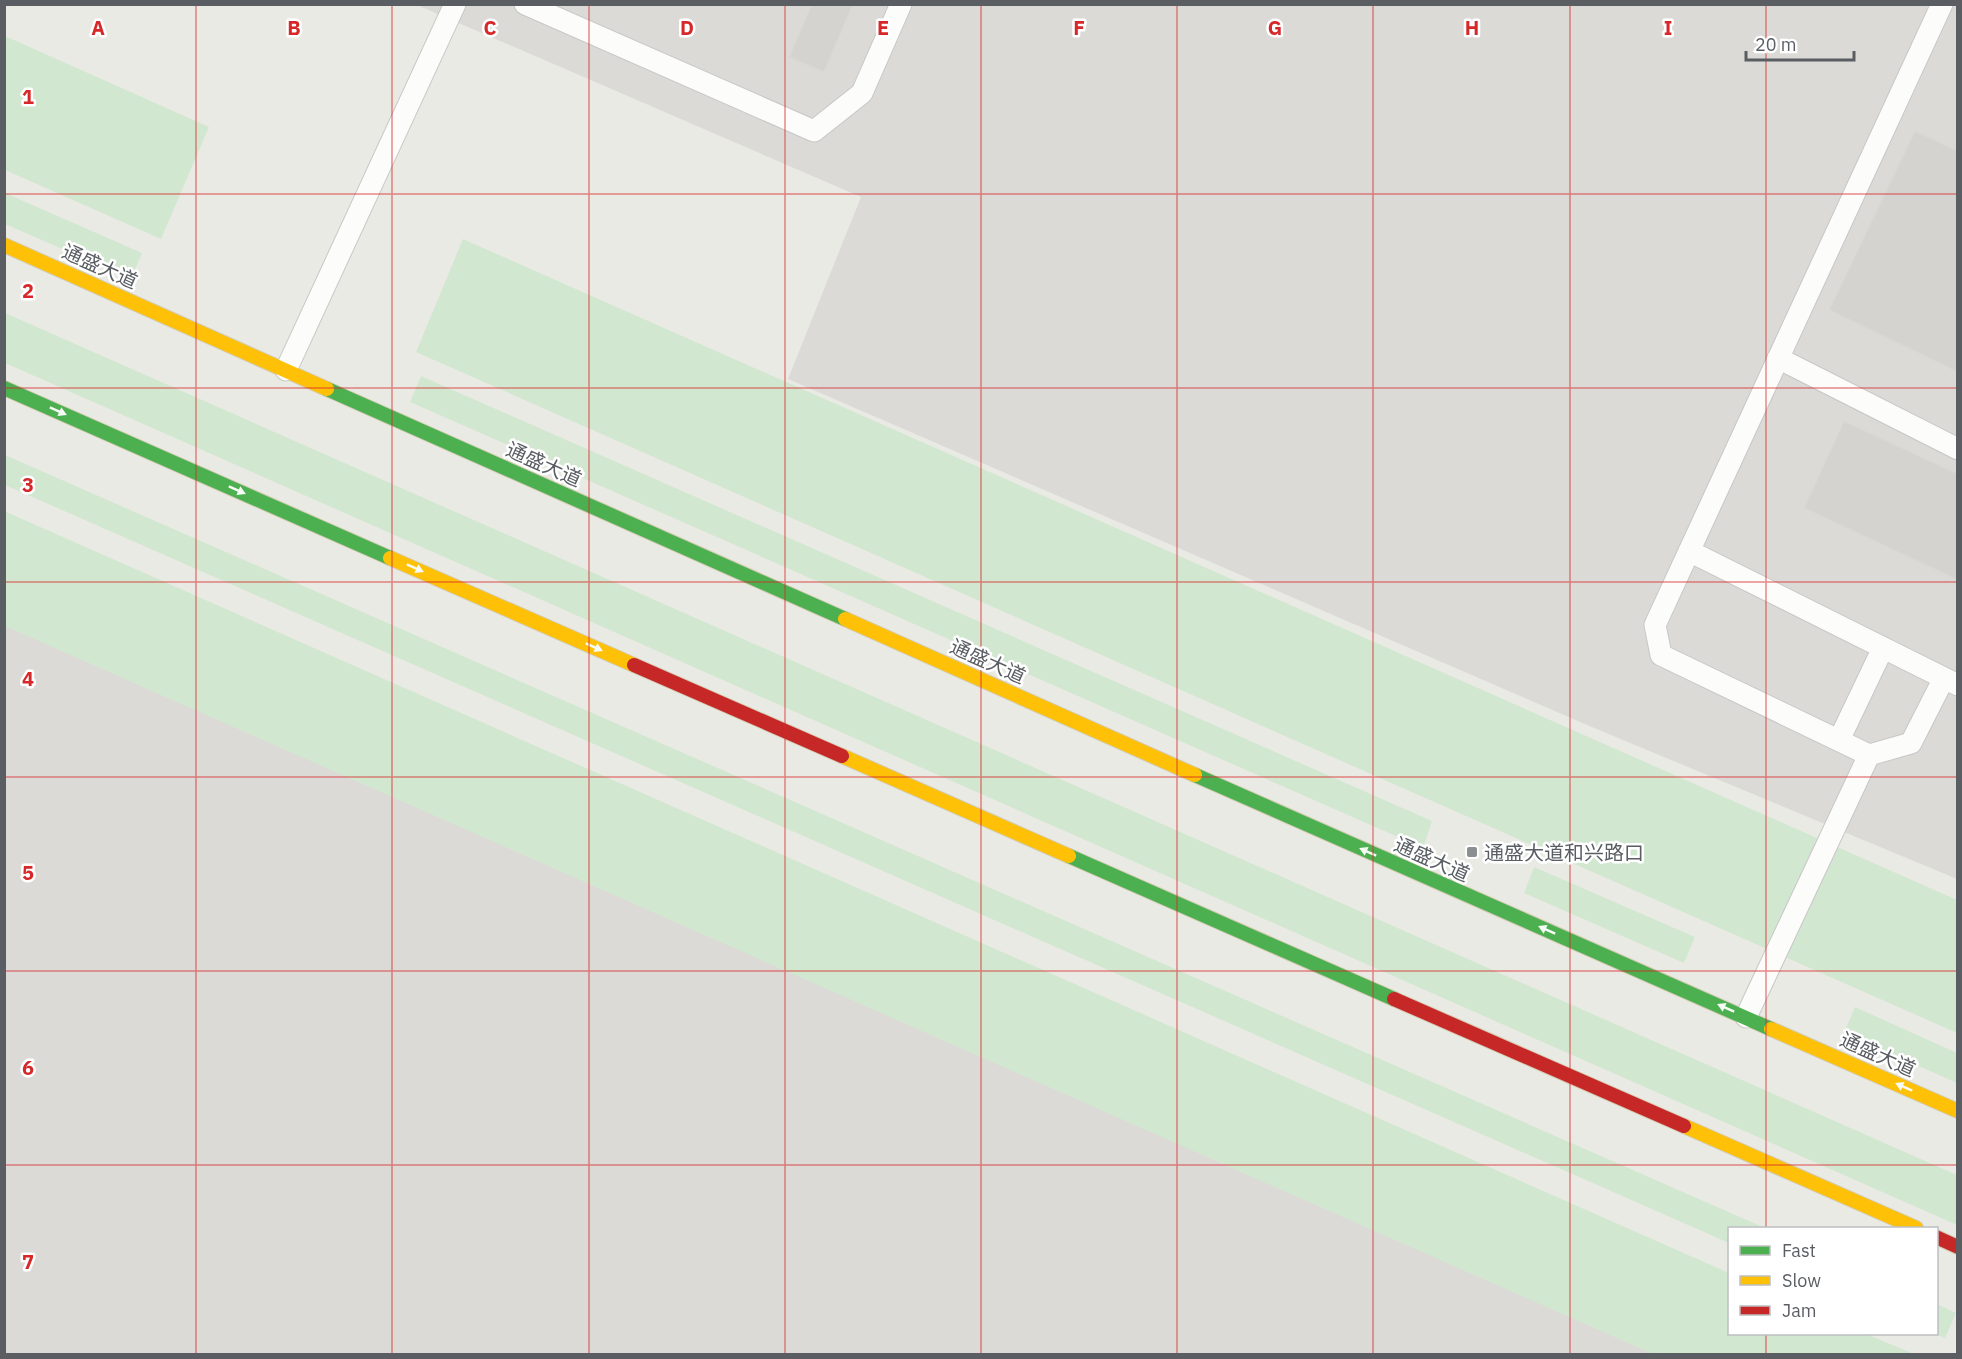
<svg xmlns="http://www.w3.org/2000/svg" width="1962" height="1359" viewBox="0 0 1962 1359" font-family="'IBM Plex Sans','Noto Sans SC',sans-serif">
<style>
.industrial{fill:#dbdad6}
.green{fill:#d2e7d0}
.building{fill:#d4d3d0;stroke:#dad8d4;stroke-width:1.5}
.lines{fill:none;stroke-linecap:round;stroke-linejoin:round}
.lane-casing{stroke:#c7c7c7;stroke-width:23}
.fast-casing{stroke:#d2cbb2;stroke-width:16}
.slow-casing{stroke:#d2cbb2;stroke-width:16}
.jam-casing{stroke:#d2cbb2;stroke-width:16}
.lane{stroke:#fcfcfb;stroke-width:21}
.fast{stroke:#4caf50;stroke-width:14}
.slow{stroke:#ffc107;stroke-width:14}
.jam{stroke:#c62828;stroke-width:14}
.oneway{fill:#f6fbf6}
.grid{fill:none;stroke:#d62828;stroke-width:1.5;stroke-opacity:0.55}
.poi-dot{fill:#8c8f90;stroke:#fff;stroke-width:2}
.labels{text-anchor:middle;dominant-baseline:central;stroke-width:5;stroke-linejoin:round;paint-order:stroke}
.street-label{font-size:20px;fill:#5a5e63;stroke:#fff}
.poi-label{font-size:20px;fill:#5a5e63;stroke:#fff;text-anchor:start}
.grid-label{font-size:20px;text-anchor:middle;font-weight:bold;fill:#d62828;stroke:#fff;stroke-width:5;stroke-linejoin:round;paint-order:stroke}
</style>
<rect width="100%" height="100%" fill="#eaeae5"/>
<path class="industrial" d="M417,5H1957V879L1587,725L788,379L861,197Z
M5,599L1676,1354H5Z"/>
<path class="green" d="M5,36L209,127L161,239L5,170Z
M5,193L142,253L131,279L5,224Z
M463,239L1957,900V1033L416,352Z
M5,313L1957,1175V1225L5,363Z
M421,376L1432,821L1423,848L410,402Z
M5,455L1765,1228H1730L1729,1243L5,485Z
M4,511L1729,1273L1730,1334H1866L1914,1354H1653L5,626Z
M1534,867L1695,937L1684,963L1524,893Z
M1855,1007L1957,1053V1083L1844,1033Z
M1937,1304L1956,1313L1945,1338L1935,1334H1936Z"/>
<path class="building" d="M812,4H853L824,72L789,57Z
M1915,131L1958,151V372L1829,310Z
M1844,421L1958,474V580L1804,508Z"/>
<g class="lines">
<defs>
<path id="lane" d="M525,4L814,131L862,93L901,4
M1778,358L1958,449
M286,370L455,4
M1689,551L1958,685
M1839,740L1883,648
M1869,755L1911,743L1944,678
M1746,1017L1869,755L1661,655L1655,625L1942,4"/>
<path id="fast" d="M4,388L390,558
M327,389L845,619
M1195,775L1771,1029
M1069,856L1394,999"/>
<path id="slow" d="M4,245L327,389
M390,558L634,665
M845,619L1195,775
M842,756L1069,856
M1771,1029L1958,1111
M1684,1126L1916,1228"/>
<path id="jam" d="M634,665L842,756
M1394,999L1684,1126
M1936,1237L1958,1247"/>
</defs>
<use href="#lane" class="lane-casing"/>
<use href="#fast" class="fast-casing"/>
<use href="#slow" class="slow-casing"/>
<use href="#jam" class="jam-casing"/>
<use href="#lane" class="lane"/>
<use href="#fast" class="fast"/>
<use href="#slow" class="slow"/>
<use href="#jam" class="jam"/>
</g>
<defs><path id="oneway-solid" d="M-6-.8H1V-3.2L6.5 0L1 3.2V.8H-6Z" transform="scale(1.5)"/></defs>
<g class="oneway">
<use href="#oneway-solid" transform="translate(58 411) rotate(24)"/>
<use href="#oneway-solid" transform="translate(237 490) rotate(24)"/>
<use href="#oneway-solid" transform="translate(415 568) rotate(24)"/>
<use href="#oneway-solid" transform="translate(594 647) rotate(24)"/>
<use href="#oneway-solid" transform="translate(1368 852) rotate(-156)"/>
<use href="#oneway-solid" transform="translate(1547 930) rotate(-156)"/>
<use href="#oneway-solid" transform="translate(1726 1008) rotate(-156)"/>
<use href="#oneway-solid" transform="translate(1904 1087) rotate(-156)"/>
</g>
<path class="grid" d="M196,4V1354M392,4V1354M589,4V1354M785,4V1354M981,4V1354M1177,4V1354M1373,4V1354M1570,4V1354M1766,4V1228M4,194H1958M4,388H1958M4,582H1958M4,777H1958M4,971H1958M4,1165H1958M1766,1334V1354"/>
<rect class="poi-dot" x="1466" y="846" width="12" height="12" rx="3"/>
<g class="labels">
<g class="street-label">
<text transform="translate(100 266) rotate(24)">通盛大道</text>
<text transform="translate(544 464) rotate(24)">通盛大道</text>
<text transform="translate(988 661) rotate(24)">通盛大道</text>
<text transform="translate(1432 859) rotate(24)">通盛大道</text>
<text transform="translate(1878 1054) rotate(24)">通盛大道</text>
</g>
<g class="poi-label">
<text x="1484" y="852">通盛大道和兴路口</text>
</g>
</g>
<g class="grid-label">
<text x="98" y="35">A</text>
<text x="294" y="35">B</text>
<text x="490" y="35">C</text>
<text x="687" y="35">D</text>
<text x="883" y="35">E</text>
<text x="1079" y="35">F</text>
<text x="1275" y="35">G</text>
<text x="1472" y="35">H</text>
<text x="1668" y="35">I</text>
<text x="28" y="104">1</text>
<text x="28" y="298">2</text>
<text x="28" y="492">3</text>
<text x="28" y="686">4</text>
<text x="28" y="880">5</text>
<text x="28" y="1075">6</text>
<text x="28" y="1269">7</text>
</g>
<rect width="1962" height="1359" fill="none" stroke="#5a5e63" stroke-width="12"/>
<rect x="1728" y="1227" width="210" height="108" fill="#ffffff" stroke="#bdbfc1" stroke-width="1.5"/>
<rect x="1740" y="1246" width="30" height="9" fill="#4caf50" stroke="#bdbfc1" stroke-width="1.5"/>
<text x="1782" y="1257" font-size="18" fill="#5a5e63">Fast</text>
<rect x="1740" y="1276" width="30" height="9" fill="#ffc107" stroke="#bdbfc1" stroke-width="1.5"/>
<text x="1782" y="1287" font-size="18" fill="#5a5e63">Slow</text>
<rect x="1740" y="1306" width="30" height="9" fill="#c62828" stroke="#bdbfc1" stroke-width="1.5"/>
<text x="1782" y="1317" font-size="18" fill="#5a5e63">Jam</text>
<path d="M1746 51v9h108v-9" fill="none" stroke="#5a5e63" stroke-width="3"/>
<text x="1755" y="51" font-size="18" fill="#5a5e63" stroke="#ffffff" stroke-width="4.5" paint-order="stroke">20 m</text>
</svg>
